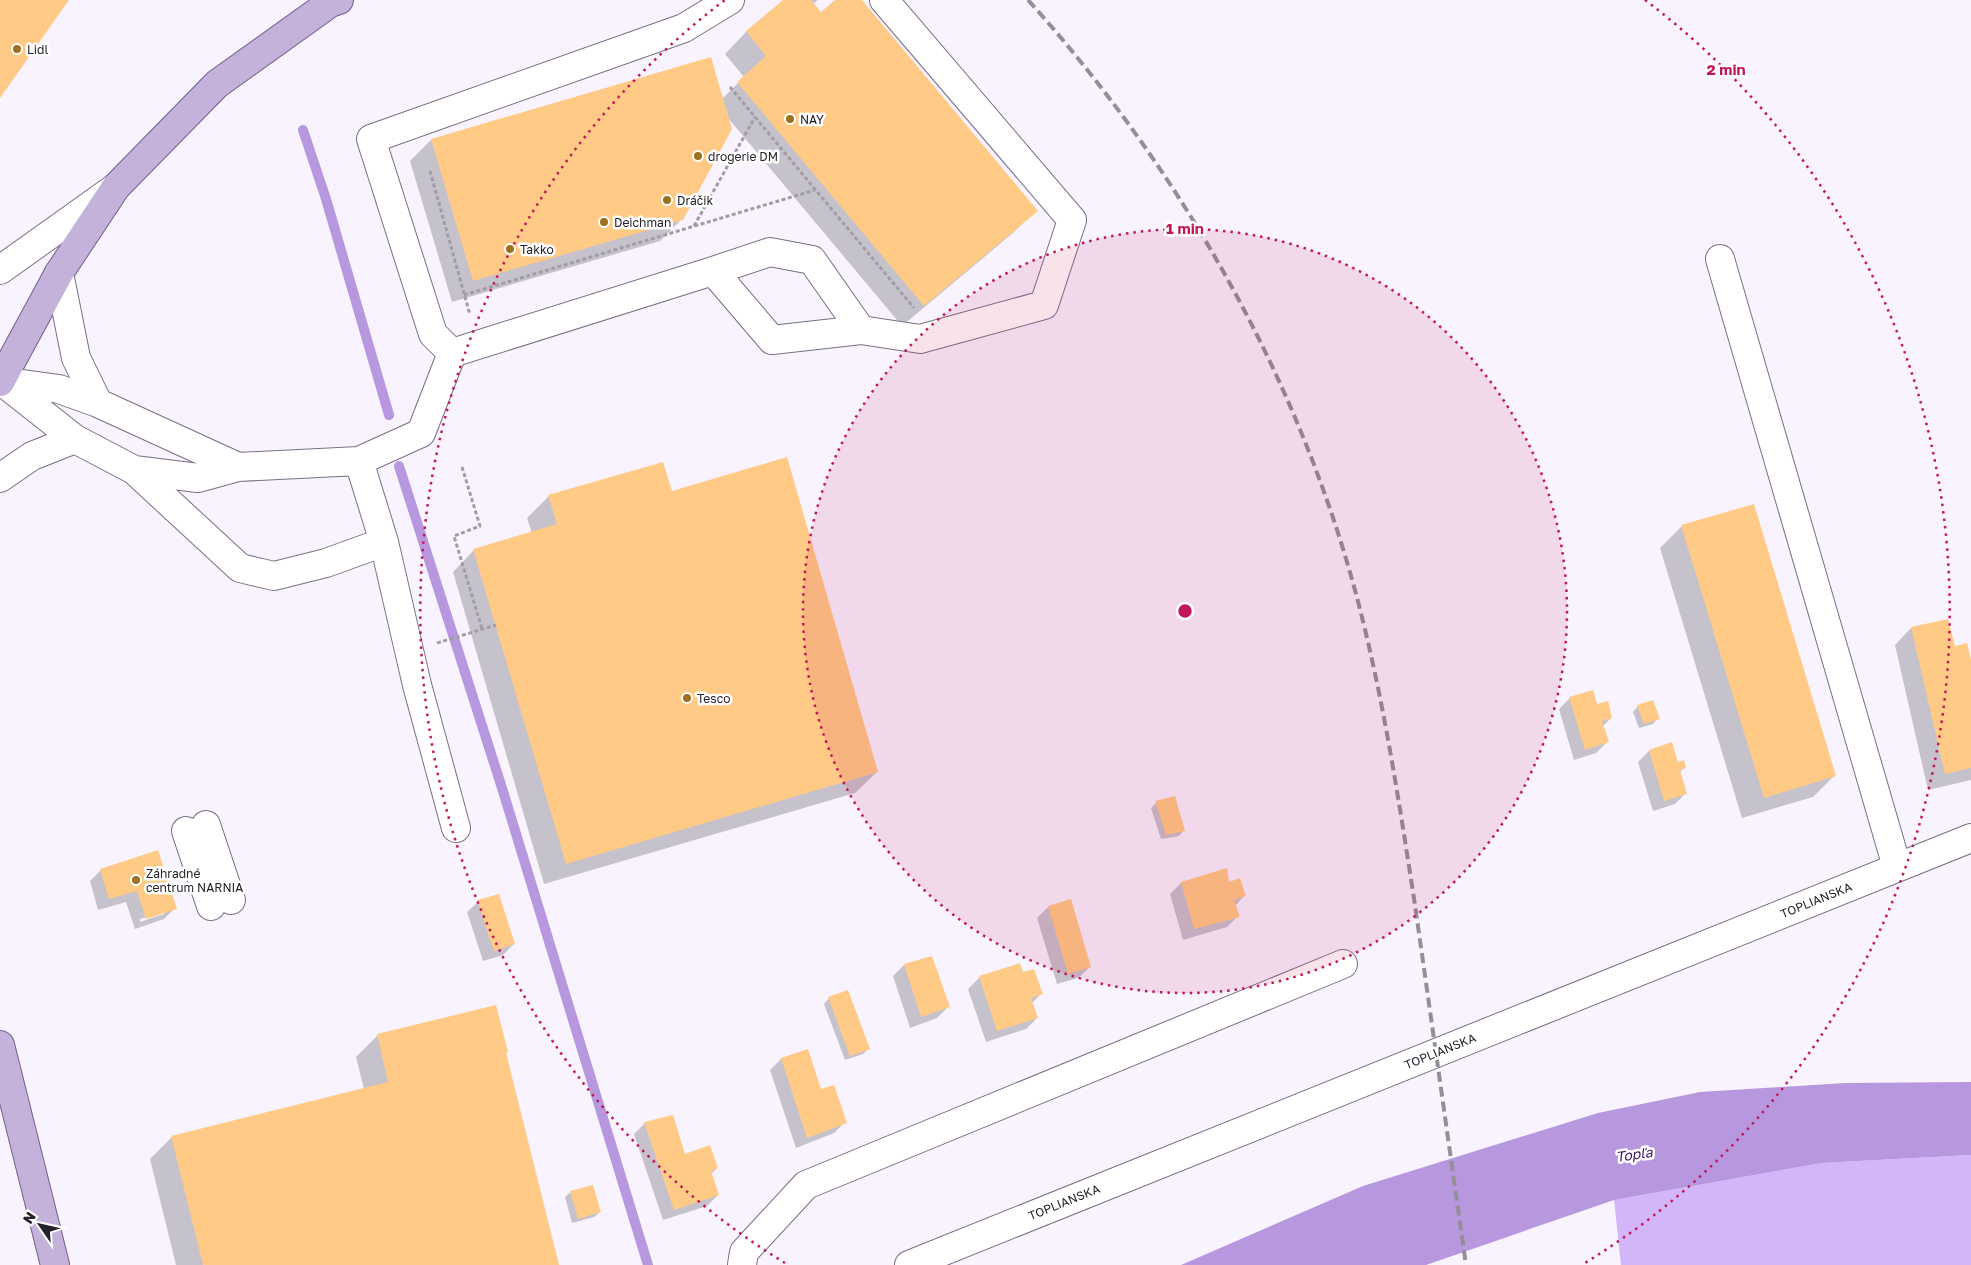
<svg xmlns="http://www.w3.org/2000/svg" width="1971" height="1265" viewBox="0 0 1971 1265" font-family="'Golos Text',sans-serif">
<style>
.green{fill:#d2b6f7}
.water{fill:#b798df}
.shadow{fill:#0003;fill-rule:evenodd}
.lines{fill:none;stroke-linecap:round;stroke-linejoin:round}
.stream{stroke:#b798df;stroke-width:10}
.building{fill:#feca85}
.minor-casing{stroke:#796f85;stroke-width:30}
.major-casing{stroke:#735d8d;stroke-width:30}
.path{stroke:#a19da7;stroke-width:3;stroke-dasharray:4 2.5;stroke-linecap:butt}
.minor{stroke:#fff;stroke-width:28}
.major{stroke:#c4b2db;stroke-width:28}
.rail{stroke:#938f99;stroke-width:4;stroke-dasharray:10 5;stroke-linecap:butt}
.ring{fill:none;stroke:#c2185b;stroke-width:2.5;stroke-dasharray:2.5 5}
.poi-dot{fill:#9f6f22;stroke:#fff;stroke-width:2}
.labels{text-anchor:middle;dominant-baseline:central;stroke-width:5;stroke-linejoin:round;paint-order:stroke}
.poi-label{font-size:12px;fill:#25212a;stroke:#fff;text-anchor:start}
.street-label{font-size:12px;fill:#25212a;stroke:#fff}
.water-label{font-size:14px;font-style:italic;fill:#401265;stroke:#fff}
.centre{fill:#c2185b;stroke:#fff;stroke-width:2.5}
.ring-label{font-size:15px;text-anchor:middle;font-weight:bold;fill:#c2185b;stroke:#fff;stroke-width:5;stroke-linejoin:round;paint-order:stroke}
</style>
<rect width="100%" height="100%" fill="#f8f3fe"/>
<path class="green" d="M1971,1155V1265H1621L1614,1200L1822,1163Z"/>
<path class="water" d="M1971,1082V1155L1822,1163L1614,1200L1426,1265H1181L1363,1186L1598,1113L1700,1092L1846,1083Z"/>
<path class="shadow" d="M785,0H818L813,4L821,13L837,0H860L1036,210L1014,232L902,326L728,118L682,219L660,241L452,302L410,161L431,140L722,99L744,77L725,54L746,32Z
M671,492L877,772L855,793L544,884L453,572L474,550L532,533L527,518L549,496Z
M1753,505L1835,775L1813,797L1742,818L1660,548L1681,527Z
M1947,620L1954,648L1971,666V780L1928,790L1895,645L1911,628Z
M1570,698L1596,706L1611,718L1603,726L1607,742L1596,753L1574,760L1559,709Z
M1638,706L1658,718L1653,724L1639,728L1633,712Z
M1649,751L1685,767L1680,772L1686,793L1675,804L1653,811L1638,762Z
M1156,803L1184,830L1179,836L1161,839L1151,808Z
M101,870L175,908L164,919L135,929L126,902L98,910L90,881ZM164,911V914L140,922V919Z
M1181,883H1228L1244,896L1235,906L1238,916L1227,927L1183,940L1170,894Z
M478,902L514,944L503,955L483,961L467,912Z
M1048,907L1090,967L1078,978L1057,984L1037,918Z
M932,957L948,1007L937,1018L910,1028L893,976L904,965Z
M1019,965L1022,974L1041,994L1032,1003L1037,1018L1026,1029L986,1042L968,989L979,978Z
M829,998L868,1049L863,1054L845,1060L824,1004Z
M378,1035L505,1053L558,1265H176L150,1159L172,1137L364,1089L356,1057Z
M807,1051L820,1091L845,1122L834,1133L796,1148L770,1070L781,1059Z
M645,1123L684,1156L717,1168L711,1174L718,1195L707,1206L663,1220L634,1134Z
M571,1192L600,1212L594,1217L572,1223L565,1197Z"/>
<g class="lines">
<path class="stream" d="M303,130L326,199L389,415
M399,466L502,788L648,1265"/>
</g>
<path class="building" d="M0,0H69L0,98Z
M783,0H811L821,12L835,0H862L1038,211L924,306L737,82L766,56L746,31Z
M711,57L732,129L683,220L473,281L431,139Z
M787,457L878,772L566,864L473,549L557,524L548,495L663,462L672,491Z
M1754,504L1836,776L1764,798L1681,525Z
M1948,619L1955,646L1967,643L1971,660V768L1945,774L1911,627Z
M1593,690L1597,704L1608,701L1612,718L1602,721L1609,742L1585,750L1569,697Z
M1653,700L1660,719L1644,724L1637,705Z
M1672,742L1678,762L1684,760L1686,768L1680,770L1687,794L1664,801L1649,750Z
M1175,796L1185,831L1166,835L1155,801Z
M158,850L177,909L146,919L137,891L109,899L100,869Z
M1227,868L1229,882L1240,878L1246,896L1234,900L1240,917L1194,929L1181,882Z
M499,894L515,944L494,951L477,900Z
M1071,899L1091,967L1068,974L1048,906Z
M932,956L950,1007L921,1017L904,964Z
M1020,963L1023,972L1034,969L1043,994L1031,998L1038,1018L997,1031L979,976Z
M848,990L870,1049L850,1056L828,997Z
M496,1005L508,1052L506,1053L559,1265H203L171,1136L388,1082L377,1034Z
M808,1049L821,1089L834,1085L847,1123L807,1138L781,1058Z
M673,1115L685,1154L710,1145L718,1168L711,1171L719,1195L674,1210L644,1122Z
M593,1185L601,1212L578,1219L570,1191Z"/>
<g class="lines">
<defs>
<path id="minor" d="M1720,259L1897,867
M0,270L115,188
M59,273L76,358L98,403
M861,330L920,339L1044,305L1072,220L884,0
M452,353L433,334L371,139L684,28L730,0
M0,380L75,439L134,470L240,568L274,576L326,563L384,542
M1,381L59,389L98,403L238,467
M359,461L384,542L417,685L456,828
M134,470L198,478L238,467L359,461L421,433L452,353L713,271L770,252L812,260L861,330L772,340L713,271
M0,478L32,456L75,439
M206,825L231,900
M186,831L211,906
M742,1265L744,1252L806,1185L1343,964
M909,1265L1971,838"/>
<path id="major" d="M0,382L59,273L116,187L217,84L330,3L339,0
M0,1045L55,1265"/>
</defs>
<use href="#minor" class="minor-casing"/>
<use href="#major" class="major-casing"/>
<path class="path" d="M730,87L914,308
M430,171L470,315
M694,226L755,117
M464,295L815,190
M462,467L480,526L454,536L482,629
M437,643L496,625"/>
<use href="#minor" class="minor"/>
<use href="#major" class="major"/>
<path class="rail" d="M1028,0C1173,161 1285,354 1347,562C1380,674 1397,789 1415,905C1432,1025 1449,1145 1466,1265"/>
</g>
<circle cx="1185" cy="611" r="382" fill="#c2185b" fill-opacity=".12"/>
<g class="ring">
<circle cx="1185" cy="611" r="382"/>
<path d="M785 1263A765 765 0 0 1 725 0M1645 0A765 765 0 0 1 1585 1263"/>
</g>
<g class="poi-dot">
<circle cx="17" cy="49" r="5"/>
<circle cx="790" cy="119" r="5"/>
<circle cx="698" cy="156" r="5"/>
<circle cx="667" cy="200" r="5"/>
<circle cx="604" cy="222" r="5"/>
<circle cx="510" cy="249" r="5"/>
<circle cx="687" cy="698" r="5"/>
<circle cx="136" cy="880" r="5"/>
</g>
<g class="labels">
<g class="poi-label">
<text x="27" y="49">Lidl</text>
<text x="800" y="119">NAY</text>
<text x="708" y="156">drogerie DM</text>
<text x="677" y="200">Dráčik</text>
<text x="614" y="222">Deichman</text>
<text x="520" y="249">Takko</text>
<text x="697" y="698">Tesco</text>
<text x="146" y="873">Záhradné<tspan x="146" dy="14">centrum NARNIA</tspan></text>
</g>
<g class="street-label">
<text transform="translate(1816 900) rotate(-22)">TOPLIANSKA</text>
<text transform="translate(1440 1051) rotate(-22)">TOPLIANSKA</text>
<text transform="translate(1064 1202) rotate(-22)">TOPLIANSKA</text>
</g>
<g class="water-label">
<text transform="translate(1634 1154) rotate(-8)">Topľa</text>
</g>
</g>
<circle cx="1185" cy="611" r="8" class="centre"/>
<g class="ring-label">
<text x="1726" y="75">2 min</text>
<text x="1185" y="234">1 min</text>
</g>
<g transform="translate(40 1225) rotate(304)" stroke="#ffffff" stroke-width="4" paint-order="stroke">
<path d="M0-4L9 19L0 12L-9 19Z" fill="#25212a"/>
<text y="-8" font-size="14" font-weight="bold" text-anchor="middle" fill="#25212a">N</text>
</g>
</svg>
